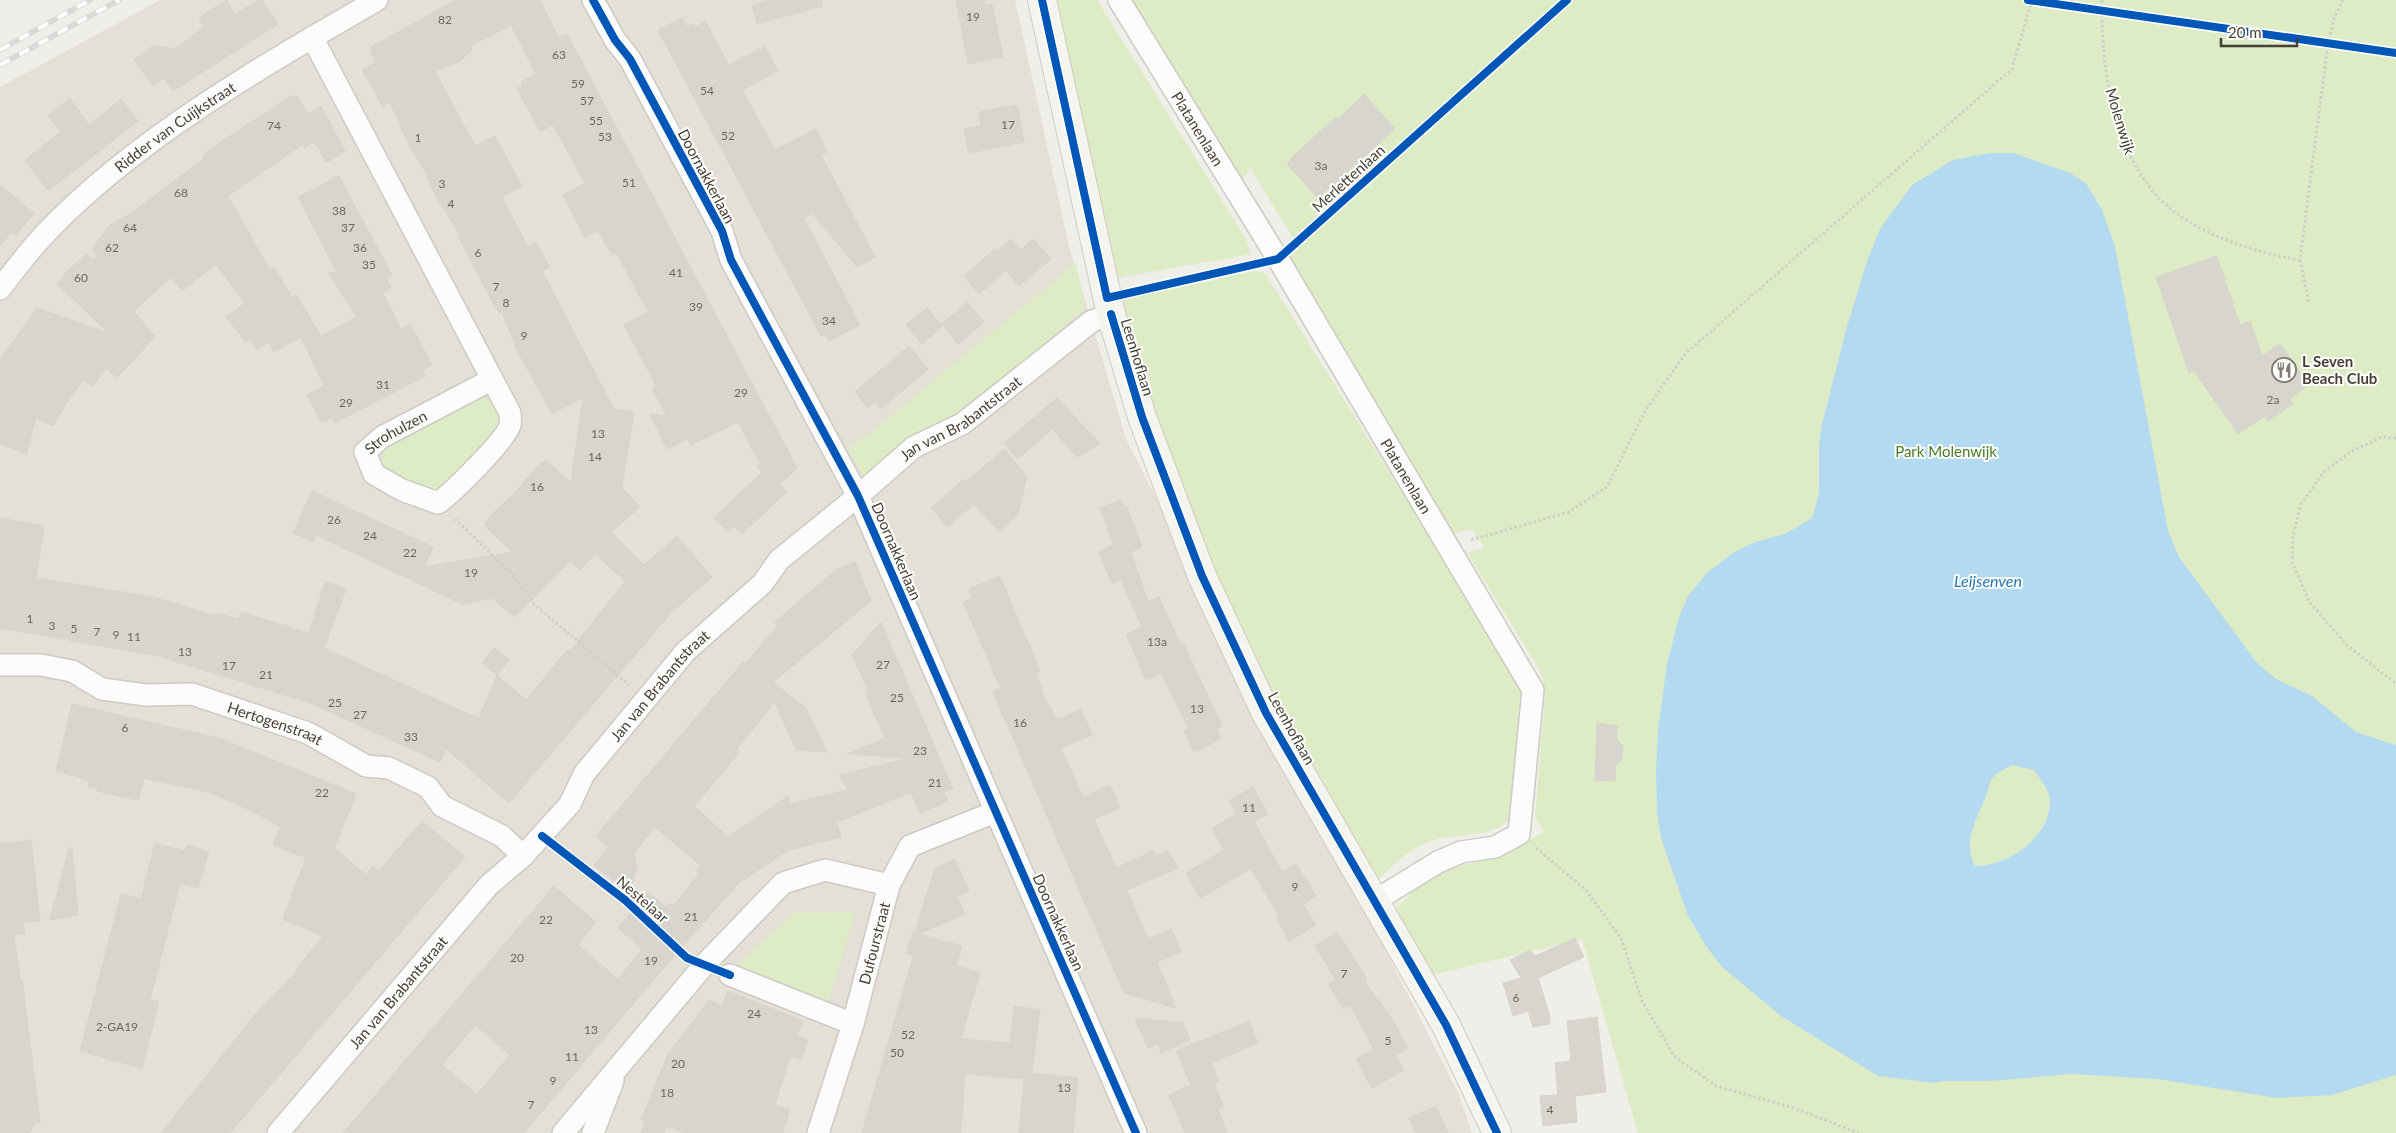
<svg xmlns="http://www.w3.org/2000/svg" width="2396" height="1133" viewBox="0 0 2396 1133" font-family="Lato,sans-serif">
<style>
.residential{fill:#e5e0d5}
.green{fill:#ddecc5}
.water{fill:#b4daf2;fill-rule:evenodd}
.building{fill:#d8d5cf;stroke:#d8d4cd;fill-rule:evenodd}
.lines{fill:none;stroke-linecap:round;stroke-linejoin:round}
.street-casing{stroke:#cdcac4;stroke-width:24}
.secondary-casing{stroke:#d0cbbe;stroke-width:30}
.path{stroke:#d1cec9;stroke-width:3;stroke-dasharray:2.5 2.5;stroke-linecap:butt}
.street{stroke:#fdfcfc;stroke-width:21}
.secondary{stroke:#f6f4ee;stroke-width:28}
.rail-casing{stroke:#d9d9d8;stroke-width:5.5}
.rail{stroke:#fff;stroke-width:4;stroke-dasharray:11;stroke-linecap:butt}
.cycleway-casing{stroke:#fff;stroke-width:11}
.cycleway{stroke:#0057b8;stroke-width:8}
.labels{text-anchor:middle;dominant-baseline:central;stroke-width:4;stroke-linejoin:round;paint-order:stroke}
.number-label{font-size:12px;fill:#6c665c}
.street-label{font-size:15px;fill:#463f34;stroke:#fff}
.poi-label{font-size:15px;font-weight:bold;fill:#463f34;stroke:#fff;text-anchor:start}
.park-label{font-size:15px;fill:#467c23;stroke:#fff}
.water-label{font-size:16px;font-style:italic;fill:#2478b2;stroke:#fff}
</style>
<rect width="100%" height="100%" fill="#f0eee8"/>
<path class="residential" d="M160,0H1015L1069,246L1126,439L1459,1095L1472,1133H0V87Z"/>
<path class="green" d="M1051,0H1097L1246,239L1251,254L1112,279Z
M1128,0H2396V1133H1638L1582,939L1432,975L1396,908L1423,882L1442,870L1499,857L1544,832L1535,817L1545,697L1543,680L1537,665L1467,553L1484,548L1472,529L1454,533L1287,259L1299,248L1250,168L1240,185Z
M1076,263L1085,308L923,448C899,453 882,460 863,475L848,449L884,422Z
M1256,271L1265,273L1514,672C1517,678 1521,686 1522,693C1524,713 1520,809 1508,821C1491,837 1455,834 1434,840C1411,847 1395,864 1378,880L1256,661L1216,576L1150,406L1118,300Z
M482,398L494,401L500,409L499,431L438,490L431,491C421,486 386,475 383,464C381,458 385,451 387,445L472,400Z
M855,912L825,1011L736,966L795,913Z"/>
<path class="water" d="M1990,153H2013L2070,173L2086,183L2102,210L2115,246L2168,531L2179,557L2257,663L2276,679L2312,696L2356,732L2396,745V1075L2332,1095L2277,1098L2157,1079L2071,1074L1990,1081H1944L1934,1083L1878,1076L1781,1016L1721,966L1708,949L1688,916L1661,838L1657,811L1656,770L1658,730L1667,664L1679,617L1688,596L1708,572L1734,552L1755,542L1785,534L1812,518L1819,494V446L1822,424L1846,330L1867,261L1880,229L1912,185L1953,160ZM2012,765L2034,770C2039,777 2050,791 2050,800C2051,837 2009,866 1975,866C1962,841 1977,819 1986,796C1989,789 1989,781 1995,775C2000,771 2007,768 2012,765Z"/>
<path class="building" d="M226,0L235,15L258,0H262L278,24L173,91L164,78L153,86L134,60L154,45L175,49L204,27L199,18Z
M456,0H540L559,38L567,34L797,468L780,484L787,492L742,534L734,526L728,532L714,518L762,472L757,467L760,464L738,422L691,445L688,439L667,449L650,414L667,416L652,388L656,385L624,325L648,312L616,252L612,255L598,231L585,238L563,195L585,183L553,125L540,131L517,88L523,85L522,81L536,74L511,25L470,46L472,50L460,61L435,71L475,146L495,136L522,186L502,197L528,247L536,242L550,267L542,271L614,409L634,412L622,487L640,507L611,532L644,565L677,536L712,577L672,612L509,803L446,749L440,762L310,703L158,656L0,628V518L44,526L36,578L154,597L215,616L217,613L239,619L241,612L309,633L325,582L346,589L324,648L479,719L497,675L526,700L568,649L570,651L619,589L625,581L595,554L580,570L570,561L515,617L492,598L462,604L316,535L313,542L293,533L312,491L433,547L424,567L512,552L484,525L495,511L514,494L534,470L546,460L571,483L583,397L552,414L516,348L502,312L499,313L491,299L465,250L458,236L460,235L435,195L426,173L411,149L390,102L383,106L362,70L376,62L370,52L372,50L371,47Z
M769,0H821L822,6L757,24L752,5Z
M956,0H984L985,5L992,4L1003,57L968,64Z
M682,18L687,27L694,24L696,27L705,21L729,65L765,47L778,71L742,90L775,150L816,129L827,152L821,155L875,257L857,267L812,213L804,218L860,325L829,341L825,334L821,336L658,30Z
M1364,94L1395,129L1318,198L1287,164L1293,156L1336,117L1338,119Z
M292,95L294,98L297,96L308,114L321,106L345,151L327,162L314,142L304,148L302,145L228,196L270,270L274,267L292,297L296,295L321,336L357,317L329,274L336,271L298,197L339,176L392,275L386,278L391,288L383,293L401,329L410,324L432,365L422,370L425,376L335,423L332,418L322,423L307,395L324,386L301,337L274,352L269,343L257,349L251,339L246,342L226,317L245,303L216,264L182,291L171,277L134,311L155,337L117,378L107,368L92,387L84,380L67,402L53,426L36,418L26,455L0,443V359L37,308L109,333L57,284L65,276L63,275L86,254L93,260L97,256L92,249L109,226L130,214L205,158L203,155L224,140Z
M70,99L89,125L121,99L138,121L48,191L25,160L61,132L48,115Z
M1017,105L1024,142L969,153L964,129L981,126L979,112Z
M0,185L34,213L16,235L12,232L0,246Z
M1011,239L1021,250L1033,239L1051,259L1019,286L1006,271L979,294L964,276L995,249L997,251Z
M2217,256L2240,325L2250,321L2262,356L2280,343L2309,385L2290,399L2293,404L2268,421L2265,416L2238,434L2194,371L2189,373L2156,277Z
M967,302L984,322L958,344L942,324Z
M927,308L942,326L922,344L906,325Z
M909,346L928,369L881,409L875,402L868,408L855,392Z
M1057,398L1100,444L1077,457L1052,429L1018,459L1004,443Z
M1004,449L1027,476L1018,515L999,532L974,504L948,527L931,508L964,479L966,482Z
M1121,500L1124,508L1127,507L1142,547L1131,552L1148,602L1159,597L1180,644L1183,643L1222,726L1217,729L1221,739L1194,752L1184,731L1189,729L1161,673L1146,680L1126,634L1142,627L1121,580L1112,584L1099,551L1114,545L1100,508Z
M855,562L871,601L773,682L806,708L827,752L796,750L775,702L736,750L740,752L694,806L728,837L788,796L790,804L848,790L839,775L909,758L847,754L885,738L865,692L868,690L852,655L881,622L953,789L944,792L948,801L920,813L911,792L837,822L841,837L789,850L740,882L673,957L524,1133H343L554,886L596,922L578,945L618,979L642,949L618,928L648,892L666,907L669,903L673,906L699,874L695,871L701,866L655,827L634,853L637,868L629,894L594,865L609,847L596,836L743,662L745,664L777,626L775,622L837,569ZM475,1025L510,1055L477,1094L442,1065Z
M1000,576L1040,671L1036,673L1045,699L1058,720L1081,709L1092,735L1061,748L1083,797L1110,785L1120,808L1094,819L1116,868L1153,851L1155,856L1168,851L1178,868L1127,890L1148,939L1171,929L1181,952L1157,962L1176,1008L1124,993L993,692L1001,689L963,602L972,598L969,589Z
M494,648L509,660L497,675L482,663Z
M72,704L222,739L356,794L334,848L366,875L373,866L379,871L422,821L465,857L230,1133H161L252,1018L297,971L296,970L323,936L283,919L306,858L273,845L280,827L254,812L212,793L144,778L138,800L97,791V788L88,786L89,780L56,771Z
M1597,723L1618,726L1616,739L1623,746L1622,760L1615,766L1616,780L1595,781Z
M1253,787L1268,814L1254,821L1282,872L1296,864L1316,896L1303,904L1316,925L1289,941L1276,917L1279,916L1251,869L1200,898L1186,873L1224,850L1212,828L1237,814L1229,801Z
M31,840L40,921L23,922L25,933L14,935L20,980H22L40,1122L34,1123L30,1133H0V844Z
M155,843L185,851L187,845L209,852L198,888L180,883L150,1000L159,1002L142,1068L80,1051L121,894L141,899Z
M69,848H72L78,915L50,920Z
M955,859L969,891L957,896L965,914L918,934L962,946L956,966L980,973L961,1039L1010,1043L1014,1006L1040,1010L1032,1073L1078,1078L1073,1133H1019L1024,1079L965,1074L961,1133H862L913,956L906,954L913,932L915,933L935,868Z
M1337,932L1367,979L1364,981L1391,1018L1408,1048L1395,1055L1404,1070L1372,1088L1356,1059L1374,1049L1350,1005L1344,1009L1329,984L1336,980L1315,946Z
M1575,938L1584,957L1538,978L1550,1016V1024L1533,1027L1528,1011L1513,1016L1503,983L1521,978L1510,960L1530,950L1535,956Z
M728,991L803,1021L797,1036L808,1040L801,1060L790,1056L775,1105L790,1109L783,1133H684L666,1126L664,1133H641L645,1121L641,1120L668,1054L709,1000L722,1006Z
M1597,1017L1606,1092L1575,1096L1577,1122L1543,1126L1540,1096L1558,1095L1555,1063L1571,1061L1567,1021Z
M1135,1018L1183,1023L1190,1040L1161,1053L1158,1044L1148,1048Z
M1249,1021L1258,1043L1211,1063L1219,1081L1214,1083L1223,1106L1218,1109L1227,1133H1185L1169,1095L1191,1085L1176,1051Z
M1436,1106L1448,1133H1416L1409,1118Z"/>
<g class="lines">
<defs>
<g id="street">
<path d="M593,0L615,40L630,59L722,231L731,260L858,496L1136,1133"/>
<path id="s1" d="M1119,0L1278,259L1533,690L1519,834L1495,847L1461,852L1438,862L1373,902"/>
<path id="s2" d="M312,37L510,413C510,416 511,421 510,425C506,440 452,493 438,503L402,490L374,474L365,452L382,437L491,380"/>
<path id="s3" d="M0,289C14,271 28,252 43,236C133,140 264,65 377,0"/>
<path id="s4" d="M0,665H41L72,671L102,689L146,695L192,694L308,733L366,766L389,768L428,787L442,806L502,836L523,856"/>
<path d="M730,975L853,1024"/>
<path id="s5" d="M278,1133L489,885L523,856L570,804L584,774L686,651L763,583L779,560L858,496L914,447L962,424L1092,321L1111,314"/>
<path d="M563,1133L705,964L783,883L825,870L889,885"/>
<path d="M593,1133L613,1081"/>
<path id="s6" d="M818,1133L853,1024L889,885L910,846L995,812"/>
</g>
<path id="secondary" d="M1042,0L1111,314L1142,417L1202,576L1266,713L1446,1025L1497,1133"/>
</defs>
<use href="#street" class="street-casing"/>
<use href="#secondary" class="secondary-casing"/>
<path class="path" d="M2102,0C2101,67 2112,147 2159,198C2190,232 2255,253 2300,260L2328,43L2334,18L2343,0
M2300,260L2309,303
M2396,438L2382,437L2350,452L2324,472L2301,504L2293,536L2292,562L2310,603L2348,646L2396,684
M455,519L514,576L534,604L629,685
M1471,540L1569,512L1607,487L1645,411L1686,353L2012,69L2032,0
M1536,848L1586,890L1621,938L1642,1001L1674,1056L1716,1086L1791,1107L1859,1133"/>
<use href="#street" class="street"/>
<use href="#secondary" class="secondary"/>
<defs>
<path id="rail" d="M0,50L90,0
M0,65L119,0"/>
</defs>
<use href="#rail" class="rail-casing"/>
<use href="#rail" class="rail"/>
<defs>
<path id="cycleway" d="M593,0L615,40L630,59L722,231L731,260L858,496L1136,1133
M1042,0L1107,298L1278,259L1567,0
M2028,0L2396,53
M1111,314L1142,417L1202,576L1266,713L1446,1025L1497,1133
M542,836L625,900L687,958L730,975"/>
</defs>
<use href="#cycleway" class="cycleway-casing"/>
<use href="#cycleway" class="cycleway"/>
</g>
<defs>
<symbol id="restaurant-ring" viewBox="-11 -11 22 22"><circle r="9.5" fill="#fff" stroke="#827c73" stroke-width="1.5"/><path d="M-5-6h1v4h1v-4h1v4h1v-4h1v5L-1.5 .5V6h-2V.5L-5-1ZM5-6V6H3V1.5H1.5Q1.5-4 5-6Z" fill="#827c73"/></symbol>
</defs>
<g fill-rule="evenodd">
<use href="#restaurant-ring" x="2270" y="356" width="28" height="28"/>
</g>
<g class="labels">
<g class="number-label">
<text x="973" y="16">19</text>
<text x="445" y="19">82</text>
<text x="559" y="54">63</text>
<text x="578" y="83">59</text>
<text x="707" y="90">54</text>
<text x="587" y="100">57</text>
<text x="596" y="120">55</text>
<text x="1008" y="124">17</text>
<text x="274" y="125">74</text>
<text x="728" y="135">52</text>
<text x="605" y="136">53</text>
<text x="418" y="137">1</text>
<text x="1321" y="165">3a</text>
<text x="629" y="182">51</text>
<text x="442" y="183">3</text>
<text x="181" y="192">68</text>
<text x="451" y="203">4</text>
<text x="339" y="210">38</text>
<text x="130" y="227">64</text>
<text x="348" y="227">37</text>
<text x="112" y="247">62</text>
<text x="360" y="247">36</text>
<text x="478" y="252">6</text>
<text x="369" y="264">35</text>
<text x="676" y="272">41</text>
<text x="81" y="277">60</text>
<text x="496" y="286">7</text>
<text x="506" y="302">8</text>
<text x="696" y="306">39</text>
<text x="829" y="320">34</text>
<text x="524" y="335">9</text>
<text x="383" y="384">31</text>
<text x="741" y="392">29</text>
<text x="2273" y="399">2a</text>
<text x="346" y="402">29</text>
<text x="598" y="433">13</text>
<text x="595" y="456">14</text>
<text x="537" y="486">16</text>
<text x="334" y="519">26</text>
<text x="370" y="535">24</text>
<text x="410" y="552">22</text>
<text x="471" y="572">19</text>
<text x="30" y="618">1</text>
<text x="52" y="625">3</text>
<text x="74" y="628">5</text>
<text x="97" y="631">7</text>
<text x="116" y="634">9</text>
<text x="134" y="636">11</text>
<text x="1157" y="641">13a</text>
<text x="185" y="651">13</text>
<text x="883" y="664">27</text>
<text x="229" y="665">17</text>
<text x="266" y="674">21</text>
<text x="897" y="697">25</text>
<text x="335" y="702">25</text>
<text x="1197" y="708">13</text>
<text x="360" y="714">27</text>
<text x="1020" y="722">16</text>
<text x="125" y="727">6</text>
<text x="411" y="736">33</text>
<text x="920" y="750">23</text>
<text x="935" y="782">21</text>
<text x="322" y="792">22</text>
<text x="1249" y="807">11</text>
<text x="1295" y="886">9</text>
<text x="691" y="916">21</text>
<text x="546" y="919">22</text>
<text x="517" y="957">20</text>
<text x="651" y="960">19</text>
<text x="1344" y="973">7</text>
<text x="1516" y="997">6</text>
<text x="754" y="1013">24</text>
<text x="117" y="1026">2-GA19</text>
<text x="591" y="1029">13</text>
<text x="908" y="1034">52</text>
<text x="1388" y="1040">5</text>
<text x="897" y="1052">50</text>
<text x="572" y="1056">11</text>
<text x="678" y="1063">20</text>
<text x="553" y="1080">9</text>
<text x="1064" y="1087">13</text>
<text x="667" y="1092">18</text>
<text x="531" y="1104">7</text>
<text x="1550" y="1109">4</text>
</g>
<g class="street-label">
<text transform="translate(2121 121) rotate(73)">Molenwijk</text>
<text stroke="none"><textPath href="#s3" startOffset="240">Ridder van Cuijkstraat</textPath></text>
<text stroke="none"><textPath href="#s1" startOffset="151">Platanenlaan</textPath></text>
<text transform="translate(707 176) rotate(62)">Doornakkerlaan</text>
<text transform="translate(1348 178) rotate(-42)">Merlettenlaan</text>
<text transform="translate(1138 357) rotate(73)">Leenhoflaan</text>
<text stroke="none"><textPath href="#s5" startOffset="995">Jan van Brabantstraat</textPath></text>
<text stroke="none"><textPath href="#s2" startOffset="675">Strohulzen</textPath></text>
<text stroke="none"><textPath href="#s1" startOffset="556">Platanenlaan</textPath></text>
<text transform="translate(897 551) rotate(67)">Doornakkerlaan</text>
<text stroke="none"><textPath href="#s5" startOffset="590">Jan van Brabantstraat</textPath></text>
<text stroke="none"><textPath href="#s4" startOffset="286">Hertogenstraat</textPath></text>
<text transform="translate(1292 728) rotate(61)">Leenhoflaan</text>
<text transform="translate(643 899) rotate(41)">Nestelaar</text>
<text transform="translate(1059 922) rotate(66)">Doornakkerlaan</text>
<text stroke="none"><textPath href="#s6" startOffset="198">Dufourstraat</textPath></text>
<text stroke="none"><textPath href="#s5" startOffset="185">Jan van Brabantstraat</textPath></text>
</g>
<g class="poi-label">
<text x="2302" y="361">L Seven<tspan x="2302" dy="17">Beach Club</tspan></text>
</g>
<g class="park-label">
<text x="1946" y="451">Park Molenwijk</text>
</g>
<g class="water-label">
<text x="1988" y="580">Leijsenven</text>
</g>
</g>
<path d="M2221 38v8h76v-8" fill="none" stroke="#463f34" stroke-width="2.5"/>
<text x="2228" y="38" font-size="15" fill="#463f34" stroke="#ffffff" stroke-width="4" paint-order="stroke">20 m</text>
</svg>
